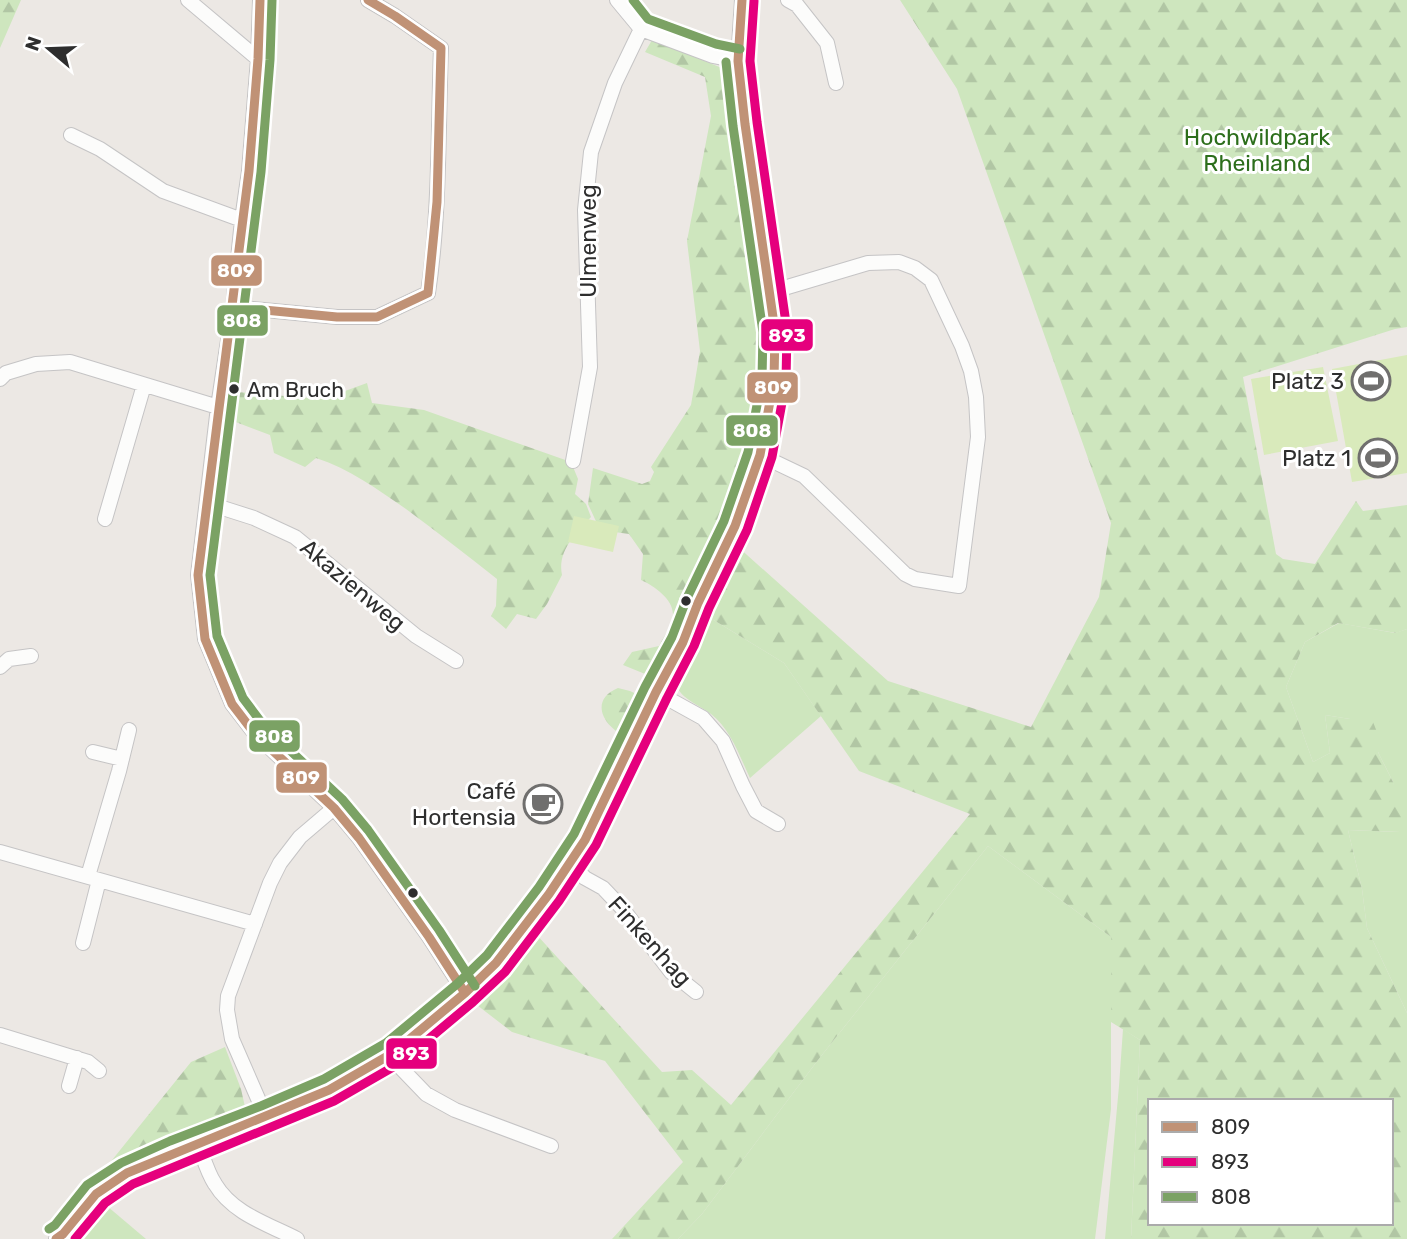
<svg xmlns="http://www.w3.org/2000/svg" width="1407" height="1239" viewBox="0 0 1407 1239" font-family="Rubik,sans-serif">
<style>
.grass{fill:#cee6be}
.forest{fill:url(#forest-firs);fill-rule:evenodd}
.pitch{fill:#d9eabb}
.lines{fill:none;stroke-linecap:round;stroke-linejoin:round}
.street-casing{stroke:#c5c4c5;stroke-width:16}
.street{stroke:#fcfcfb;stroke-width:14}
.bus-1-casing{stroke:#fff;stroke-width:14}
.bus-2-casing{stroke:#fff;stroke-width:14}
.bus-3-casing{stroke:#fff;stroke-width:14}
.bus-1{stroke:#c09276;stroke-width:9}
.bus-2{stroke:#e5007d;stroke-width:9}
.bus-3{stroke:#7ba264;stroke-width:9}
.bus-dot{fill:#2e2e2e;stroke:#fff;stroke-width:2.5}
.labels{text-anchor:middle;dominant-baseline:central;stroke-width:6;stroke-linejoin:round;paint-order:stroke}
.bus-label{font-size:21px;fill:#2e2e2e;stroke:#fff;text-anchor:start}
.park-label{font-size:23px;fill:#2c6e1b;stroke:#fff}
.street-label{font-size:23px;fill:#2e2e2e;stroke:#fff}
.poi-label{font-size:23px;fill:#2e2e2e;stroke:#fff;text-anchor:end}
.line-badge{stroke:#fff;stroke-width:2.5}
.badge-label{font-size:19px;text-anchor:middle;font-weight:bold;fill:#fff}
</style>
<defs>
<pattern id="forest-firs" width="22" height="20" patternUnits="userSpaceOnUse" patternTransform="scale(1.75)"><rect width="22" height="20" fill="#cee6be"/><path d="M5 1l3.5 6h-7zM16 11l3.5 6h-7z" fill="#b1c6a4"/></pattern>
</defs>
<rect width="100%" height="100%" fill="#ece8e4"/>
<path class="grass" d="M707,616L784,663L821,716L750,778C739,755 731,730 711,714C700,705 673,696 676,678C677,668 684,663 690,655C697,644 703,629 707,616Z
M1339,623L1395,633L1407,629V1013L1367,928L1362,889L1348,830L1399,832L1393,782L1378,752L1350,719L1325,715L1330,753L1313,762L1286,687L1305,642Z
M988,846L1111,937V1109L1095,1239H678L702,1214L818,1060Z
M1123,1029L1140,1040L1131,1239H1105L1119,1086Z
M107,1206L146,1239H81Z"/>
<path class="forest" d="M0,0H21L0,48Z
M900,0H1407V327L1395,329L1243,377L1276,554L1283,559L1315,564L1356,501L1363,511L1407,505V629L1396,633L1338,623L1305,642L1286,687L1313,762L1330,753L1325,715L1350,719L1369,712L1381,742L1378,752L1393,782L1406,820L1400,832L1348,830L1362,889L1367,928L1407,1013V1239H1131L1140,1040L1111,1022V937L988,846L818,1060L702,1214L678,1239H612L683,1162L605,1061L512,1032L473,1002L536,934L662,1072L692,1070L731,1105L970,814L859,771L784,663L707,616L737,546L888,681L1031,727L1099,597L1111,523L957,89ZM1150,1101H1391V1223H1150Z
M652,40L727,70L732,128L765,333V379L751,444L726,518L661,657L650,676L623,665L632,652L659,646C663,638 669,630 672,621C678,602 656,587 641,580L643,554L629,534L600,530L588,504L593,468L642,484L650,481L654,472L651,467L691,405L700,351L687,241L711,116L705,77L645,52Z
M367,383L372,403L424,410L571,462L578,479L575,494L586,504L591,517C576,533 557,551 562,575L547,604L536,619L517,614L506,629L491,616L496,606L497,579C467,555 437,532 406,509C377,489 350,469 316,458L305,467L274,453L270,435L233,421L237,392L323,399Z
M618,688L630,691L643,697L625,736C603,726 589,700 618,688Z
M225,1047L241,1089L245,1107L242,1113L168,1142L129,1160L101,1178L100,1175L191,1062Z"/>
<path class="pitch" d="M1407,355V473L1352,482L1332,369Z
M1323,367L1338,441L1264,455L1251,379Z
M574,516L619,526L613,552L568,542Z"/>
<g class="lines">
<defs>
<path id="street" d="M188,0L258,59
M260,0L258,59L249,171L242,220L233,307L218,407L198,575L205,639L232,704L255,734L334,808L359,838L429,937L465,993
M617,0L641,29L713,56L738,61
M788,0L797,5L827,43L836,83
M71,135L100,149L163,191L242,220
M233,307L337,317H377L428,293C440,213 438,129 441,48L395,16L368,0
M0,379L6,373L36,364L70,362L218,407
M760,455L804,476L905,574L915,579L959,586L978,437L976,397L971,371L962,346L931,280L915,268L899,262L868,263L784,288L769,290
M573,461L590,367L585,210L591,152L615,83L641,29
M207,503L254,518L295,537L416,636L456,661
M105,519L144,385
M0,667L9,659L31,656
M656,692L703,718L723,741L743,786L756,811L778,824
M93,752L122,759
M0,852L255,924
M571,864L585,878L603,888L622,908L671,972L696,992
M88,876L119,771L129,730
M83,943L99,880
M0,1035L88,1062L99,1071
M393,1053L400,1067L426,1094L455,1110L551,1146
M69,1086L77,1058
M266,1117L232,1039L227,1010L228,996L270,883L280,863L300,837L334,808
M198,1143C203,1156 207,1172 215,1184C233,1214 268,1224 297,1239
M56,1239L63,1234L96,1194L106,1186L127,1173L175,1152L266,1117L329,1090L393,1053L465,993L496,963L549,894L585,840L656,692L683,642L698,603L735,526L760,455L774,380L775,331L745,124L738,61L742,0"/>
</defs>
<use href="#street" class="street-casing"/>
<use href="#street" class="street"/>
<defs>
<path id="bus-1" d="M260,0L258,59L249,171L198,575L205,639L232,704L255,734L334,808L359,838L429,937L465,993
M233,307L337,317H377L428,293L437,202L441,48L395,16L368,0
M56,1239L63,1234L96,1194L127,1173L329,1090L393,1053L465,993L496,963L549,894L585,840L656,692L683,642L698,603L735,526L760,455L774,380L775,331L745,124L738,61L742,0"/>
<path id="bus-2" d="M75,1239L105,1203L133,1184L334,1101L400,1063L473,1002L505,972L559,901L596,845L667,698L694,646L709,608L747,530L772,457L786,381L787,330L757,122L750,61L754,1"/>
<path id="bus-3" d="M272,0L270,60L261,172L210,575L217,636L243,698L264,726L342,799L368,830L439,930L475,986
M633,0L648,19L716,44L740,49
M49,1229L55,1225L87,1185L121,1163L170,1141L261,1106L324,1079L386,1043L457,984L487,955L539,887L574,834L645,687L672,637L687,598L724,521L748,452L762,379L763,332L733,126L726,62"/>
</defs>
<use href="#bus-1" class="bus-1-casing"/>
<use href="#bus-2" class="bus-2-casing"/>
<use href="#bus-3" class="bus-3-casing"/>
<use href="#bus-1" class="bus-1"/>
<use href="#bus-2" class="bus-2"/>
<use href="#bus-3" class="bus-3"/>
</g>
<defs>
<symbol id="stadium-ring" viewBox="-11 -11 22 22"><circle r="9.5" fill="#fff" stroke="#706f6e" stroke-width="1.5"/><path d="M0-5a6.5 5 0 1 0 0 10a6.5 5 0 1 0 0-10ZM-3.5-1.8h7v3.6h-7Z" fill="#706f6e"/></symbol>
<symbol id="cafe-ring" viewBox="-11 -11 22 22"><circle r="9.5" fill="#fff" stroke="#706f6e" stroke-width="1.5"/><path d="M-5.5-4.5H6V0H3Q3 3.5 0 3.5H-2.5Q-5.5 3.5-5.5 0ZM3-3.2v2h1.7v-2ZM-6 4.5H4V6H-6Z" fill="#706f6e"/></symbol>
</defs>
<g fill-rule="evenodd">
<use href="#stadium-ring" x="1349" y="359" width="44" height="44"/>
<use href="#stadium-ring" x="1356" y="436" width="44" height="44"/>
<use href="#cafe-ring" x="521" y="782" width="44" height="44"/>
</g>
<g class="bus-dot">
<circle cx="234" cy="389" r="6"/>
<circle cx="686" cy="601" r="6"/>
<circle cx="413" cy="893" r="6"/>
</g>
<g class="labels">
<g class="bus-label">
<text x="247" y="389">Am Bruch</text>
</g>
<g class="park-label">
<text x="1257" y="137">Hochwildpark<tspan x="1257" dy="26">Rheinland</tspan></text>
</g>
<g class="street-label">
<text transform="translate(588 241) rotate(-90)">Ulmenweg</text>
<text transform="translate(353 585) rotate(40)">Akazienweg</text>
<text transform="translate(650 941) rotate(48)">Finkenhag</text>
</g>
<g class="poi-label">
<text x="1344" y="381">Platz 3</text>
<text x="1351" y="458">Platz 1</text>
<text x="516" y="791">Café<tspan x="516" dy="26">Hortensia</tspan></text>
</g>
</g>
<g class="line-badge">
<rect x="210" y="254" width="53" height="33" rx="7" fill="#c09276"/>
<rect x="216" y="304" width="53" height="33" rx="7" fill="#7ba264"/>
<rect x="760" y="318" width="54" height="34" rx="7" fill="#e5007d"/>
<rect x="746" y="371" width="53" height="33" rx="7" fill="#c09276"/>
<rect x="725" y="414" width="54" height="33" rx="7" fill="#7ba264"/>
<rect x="248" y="719" width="53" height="34" rx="7" fill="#7ba264"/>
<rect x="275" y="761" width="53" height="33" rx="7" fill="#c09276"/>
<rect x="385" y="1037" width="53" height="33" rx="7" fill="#e5007d"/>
</g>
<g class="badge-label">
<text x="236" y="277">809</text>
<text x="242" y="327">808</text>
<text x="787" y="342">893</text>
<text x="773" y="394">809</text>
<text x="752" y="437">808</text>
<text x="274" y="743">808</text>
<text x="301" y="784">809</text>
<text x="411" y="1060">893</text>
</g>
<rect x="1148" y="1099" width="245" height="126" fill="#ffffff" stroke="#ababab" stroke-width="2"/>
<rect x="1162" y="1122" width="35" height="10" fill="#c09276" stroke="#ababab" stroke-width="2"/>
<text x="1211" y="1134" font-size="21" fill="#2e2e2e">809</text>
<rect x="1162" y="1157" width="35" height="10" fill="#e5007d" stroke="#ababab" stroke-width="2"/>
<text x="1211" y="1169" font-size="21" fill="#2e2e2e">893</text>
<rect x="1162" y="1192" width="35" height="10" fill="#7ba264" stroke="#ababab" stroke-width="2"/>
<text x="1211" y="1204" font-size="21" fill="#2e2e2e">808</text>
<g transform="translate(49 49) rotate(289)" stroke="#ffffff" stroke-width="5" paint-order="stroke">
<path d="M0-5L12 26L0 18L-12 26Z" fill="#2e2e2e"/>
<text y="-10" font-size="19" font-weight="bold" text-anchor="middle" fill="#2e2e2e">N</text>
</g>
</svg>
